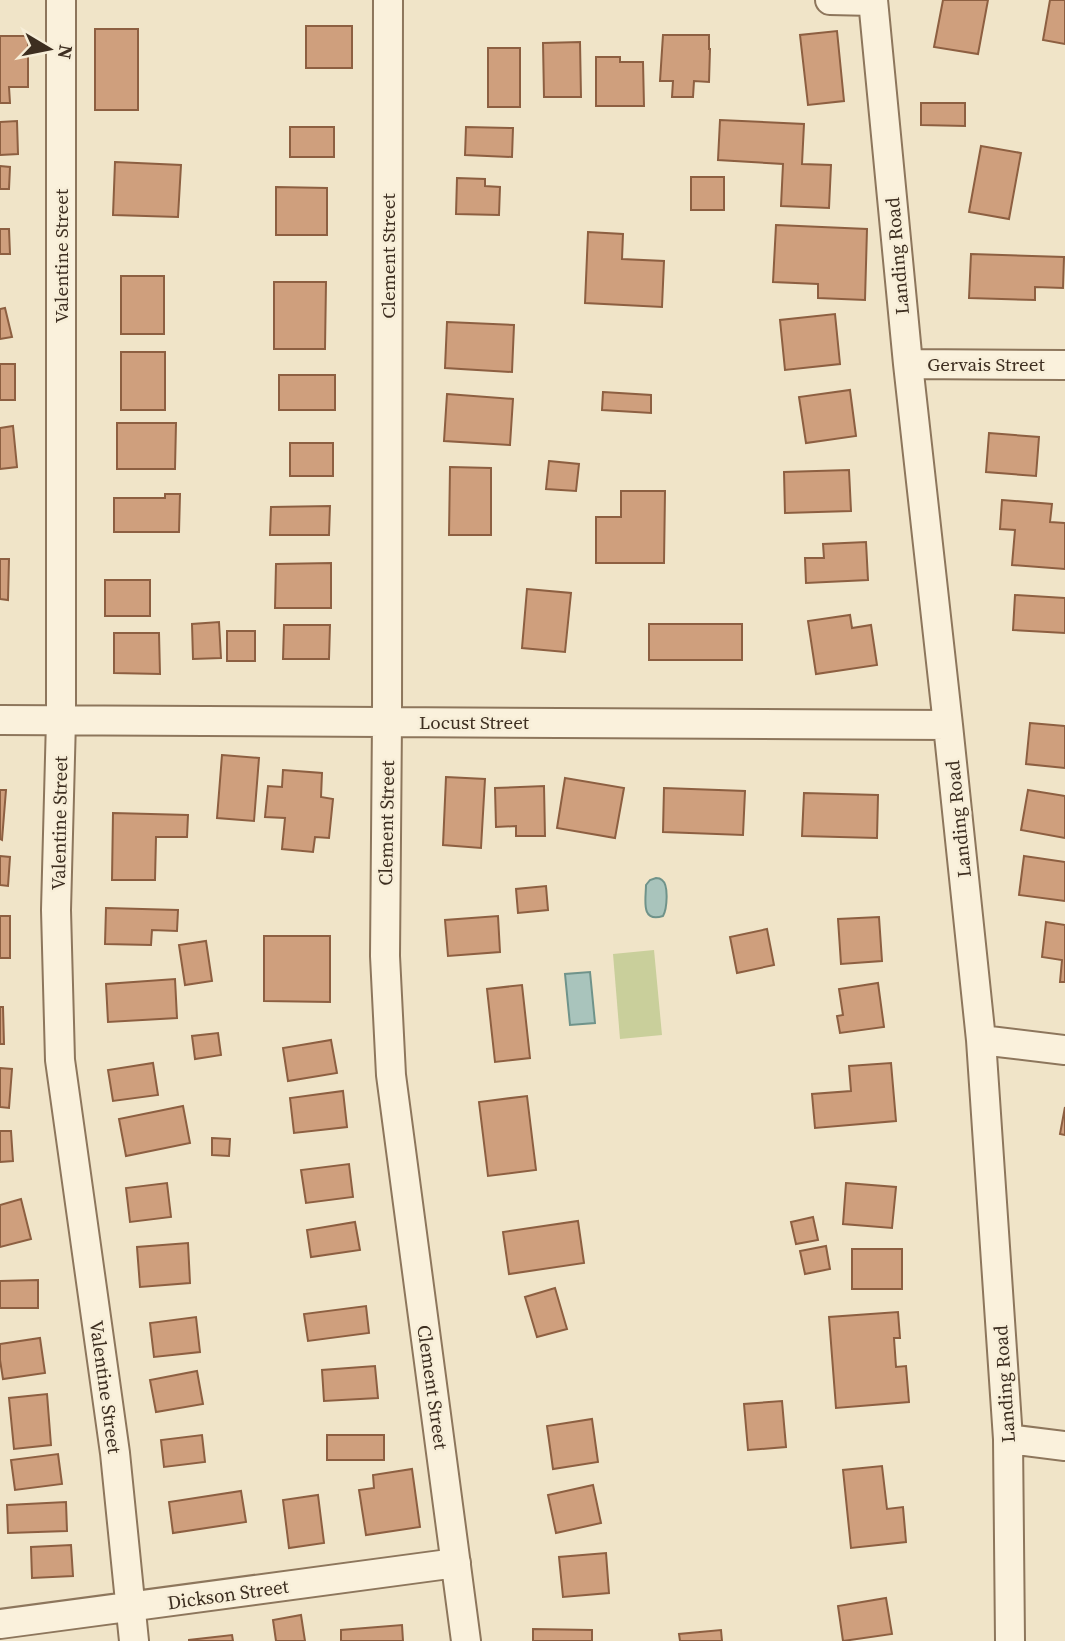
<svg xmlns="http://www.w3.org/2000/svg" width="1065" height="1641" viewBox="0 0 1065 1641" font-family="'Source Serif 4',serif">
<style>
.green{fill:#c9cf9b}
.water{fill:#a9c4bc;stroke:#6f938a;stroke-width:2}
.building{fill:#cf9f7d;stroke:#8d5f41;stroke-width:2}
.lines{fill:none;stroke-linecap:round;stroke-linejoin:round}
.minor-casing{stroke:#8d765c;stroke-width:32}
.minor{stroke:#faf1dc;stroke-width:28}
.labels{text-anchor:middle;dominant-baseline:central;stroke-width:5;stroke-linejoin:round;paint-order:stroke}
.street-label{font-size:19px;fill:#3d2e20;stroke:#f7eed8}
</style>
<rect width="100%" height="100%" fill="#f0e4c8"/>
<path class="green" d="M654,950L662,1035L620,1039L613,954Z"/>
<path class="water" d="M656,878C658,878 660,878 662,880C669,885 667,909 663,916C640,923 646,899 646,885L650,880Z
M590,972L595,1023L570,1025L565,974Z"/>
<path class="building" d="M943,0H988L978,54L934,47Z
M1050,0H1065V44L1043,40Z
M306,26H352V68H306Z
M95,29H138V110H95Z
M837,31L844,101L808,105L800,35Z
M663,35H709V49H710L709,82L694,81L693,97H672L673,81H660Z
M0,36H28V87H9L10,103H0Z
M580,42L581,97H544L543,43Z
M488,48H520V107H488Z
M596,57H620V62H643L644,106H596Z
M921,103H965V126L921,125Z
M720,120L804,124L802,164L831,165L829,208L781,206L783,164L718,160Z
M17,121L18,154L0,155V122Z
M290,127H334V157H290Z
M466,127L513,128L512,157L465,155Z
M981,146L1021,153L1009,219L969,212Z
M115,162L181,165L178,217L113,215Z
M0,166L10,167L9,189H0Z
M691,177H724V210H691Z
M457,178L485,179V186L500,187L499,215L456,214Z
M276,187L327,188V235H276Z
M776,225L867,229L865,300L818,298V284L773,282Z
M0,229H9L10,254H0Z
M588,232L623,234L622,259L664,261L662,307L585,303Z
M971,254L1064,257L1063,288L1035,287V300L969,298Z
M121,276H164V334H121Z
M274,282H326L325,349H274Z
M5,308L12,337L0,339V309Z
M835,314L840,364L785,370L780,320Z
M447,322L514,325L512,372L445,368Z
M121,352H165V410H121Z
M0,364H15V400H0Z
M279,375H335V410H279Z
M850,390L856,436L806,443L799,397Z
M603,392L651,395V413L602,410Z
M447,394L513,399L510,445L444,441Z
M117,423H176L175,469H117Z
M13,426L17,467L0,469V428Z
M989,433L1039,437L1036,476L986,472Z
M290,443H333V476H290Z
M549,461L579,464L576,491L546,489Z
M450,467L491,468V535H449Z
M849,470L851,511L785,513L784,472Z
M621,491H665L664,563H596V517H621Z
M165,494H180L179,532H114V498H165Z
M1002,500L1052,504L1050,522L1065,523V569L1012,565L1015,530L1000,529Z
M330,506L329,535H270L271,507Z
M866,542L868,580L806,583L805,558H824L823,544Z
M0,559H9L8,600L0,599Z
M331,563V608H275L276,564Z
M105,580H150V616H105Z
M527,589L571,593L565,652L522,648Z
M1015,595L1065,598V633L1013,630Z
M850,615L852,628L871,625L877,665L816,674L808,621Z
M219,622L221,658L193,659L192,624Z
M649,624H742V660H649Z
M284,625H330L329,659H283Z
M227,631H255V661H227Z
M114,633H159L160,674L114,673Z
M1030,723L1065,726V768L1026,764Z
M222,755L259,758L254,821L217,818Z
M283,770L322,773L321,797L333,799L329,838L315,837L313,852L282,849L285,818L265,817L268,786L282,787Z
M446,777L485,779L481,848L443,845Z
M565,778L624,788L615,838L557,828Z
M544,786L545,836H516V826L496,827L495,788Z
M664,788L745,791L743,835L663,832Z
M0,790H6L2,840L0,839Z
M1028,790L1065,796V838L1021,830Z
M804,793L878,795L877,838L802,836Z
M113,813L188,815L187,837H156L155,880H112Z
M0,856L10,857L8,886L0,885Z
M1024,856L1065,862V901L1019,895Z
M546,886L548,910L518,913L516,889Z
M106,908L178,910L177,931L152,930L151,945L105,944Z
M0,916H10V958H0Z
M498,916L500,952L448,956L445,920Z
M879,917L882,961L841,964L838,919Z
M1046,922L1065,925V982H1060L1062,960L1042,957Z
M767,929L774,965L737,973L730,937Z
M264,936H330V1002L264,1001Z
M206,941L212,981L185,985L179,945Z
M175,979L177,1018L108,1022L106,984Z
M878,983L884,1027L840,1033L837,1016L843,1015L839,989Z
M522,985L530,1058L495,1062L487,989Z
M0,1007H3L4,1044H0Z
M218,1033L221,1055L195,1059L192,1036Z
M331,1040L337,1073L288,1081L283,1048Z
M153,1063L158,1095L113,1101L108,1070Z
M891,1063L896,1121L815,1128L812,1094L851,1091L849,1066Z
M0,1068L12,1069L9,1108L0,1107Z
M343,1091L347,1127L294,1133L290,1098Z
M527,1096L536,1170L488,1176L479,1102Z
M183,1106L190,1143L126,1156L119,1119Z
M1065,1107V1135L1060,1134Z
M0,1131H11L13,1161L0,1162Z
M212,1138L230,1139L229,1156L212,1155Z
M349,1164L353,1197L306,1203L301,1170Z
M167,1183L171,1217L130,1222L126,1188Z
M846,1183L896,1187L892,1228L843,1224Z
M21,1199L31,1239L0,1247V1205Z
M813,1217L818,1240L796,1244L791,1222Z
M578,1221L584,1263L509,1274L503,1232Z
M355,1222L360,1250L311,1257L307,1230Z
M188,1243L190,1283L140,1287L137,1247Z
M826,1246L830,1269L805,1274L800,1251Z
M852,1249H902V1289H852Z
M38,1280V1308H0V1281Z
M555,1288L567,1329L537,1337L525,1297Z
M366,1306L369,1333L308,1341L304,1314Z
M898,1312L900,1338H894L896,1367L906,1366L909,1402L836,1408L829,1317Z
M196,1317L200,1352L154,1357L150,1323Z
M40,1338L45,1373L3,1379L0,1360V1344Z
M375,1366L378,1398L324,1401L322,1370Z
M197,1371L203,1404L156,1412L150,1380Z
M47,1394L51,1445L14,1449L9,1398Z
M782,1401L786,1447L748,1450L744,1404Z
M592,1419L598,1462L553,1469L547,1426Z
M202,1435L205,1462L164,1467L161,1440Z
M327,1435H384V1460H327Z
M58,1454L62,1484L15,1490L11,1460Z
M882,1466L887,1509L903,1507L906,1542L851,1548L843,1470Z
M412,1469L420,1527L366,1535L359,1490L374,1488L373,1475Z
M593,1485L601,1523L556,1533L548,1495Z
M241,1491L246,1522L173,1533L169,1502Z
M318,1495L324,1543L289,1548L283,1500Z
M66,1502L67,1531L8,1533L7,1505Z
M71,1545L73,1576L32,1578L31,1547Z
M606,1553L609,1593L563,1597L559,1557Z
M886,1598L892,1634L843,1641L838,1606Z
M301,1615L305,1641H276L273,1620Z
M402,1625L403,1641H341V1630Z
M533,1629L592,1630V1641H533Z
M721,1630L722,1641H680L679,1634Z
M232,1635L233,1641H189V1640Z"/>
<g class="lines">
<defs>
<path id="minor" d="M61,0V720L56,910L60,1060L115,1453L134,1641
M388,0L387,721L385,956L391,1075L466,1641
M830,0L873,1
M873,0L908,364L948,725L981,1040L1008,1439L1010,1641
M908,364L1065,365
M0,720L948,725
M981,1040L1065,1050
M1008,1439L1065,1446
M0,1624L456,1563"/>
</defs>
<use href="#minor" class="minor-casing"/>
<use href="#minor" class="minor"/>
</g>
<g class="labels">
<g class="street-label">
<text transform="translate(61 256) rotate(-90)">Valentine Street</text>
<text transform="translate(388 256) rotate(-90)">Clement Street</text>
<text transform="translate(897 256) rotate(-95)">Landing Road</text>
<text x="986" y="364">Gervais Street</text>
<text x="474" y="722">Locust Street</text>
<text transform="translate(958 819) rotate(-96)">Landing Road</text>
<text transform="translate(59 823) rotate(-89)">Valentine Street</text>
<text transform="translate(386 823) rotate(-89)">Clement Street</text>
<text transform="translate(1004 1384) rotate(-94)">Landing Road</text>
<text transform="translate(106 1387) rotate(82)">Valentine Street</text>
<text transform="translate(433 1387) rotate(82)">Clement Street</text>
<text transform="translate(228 1594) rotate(-8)">Dickson Street</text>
</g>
</g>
<g transform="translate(49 49) rotate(100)" stroke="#f7eed8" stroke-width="5" paint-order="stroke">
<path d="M0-5L12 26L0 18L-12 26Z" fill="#3d2e20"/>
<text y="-10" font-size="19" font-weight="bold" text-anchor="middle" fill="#3d2e20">N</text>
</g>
</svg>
